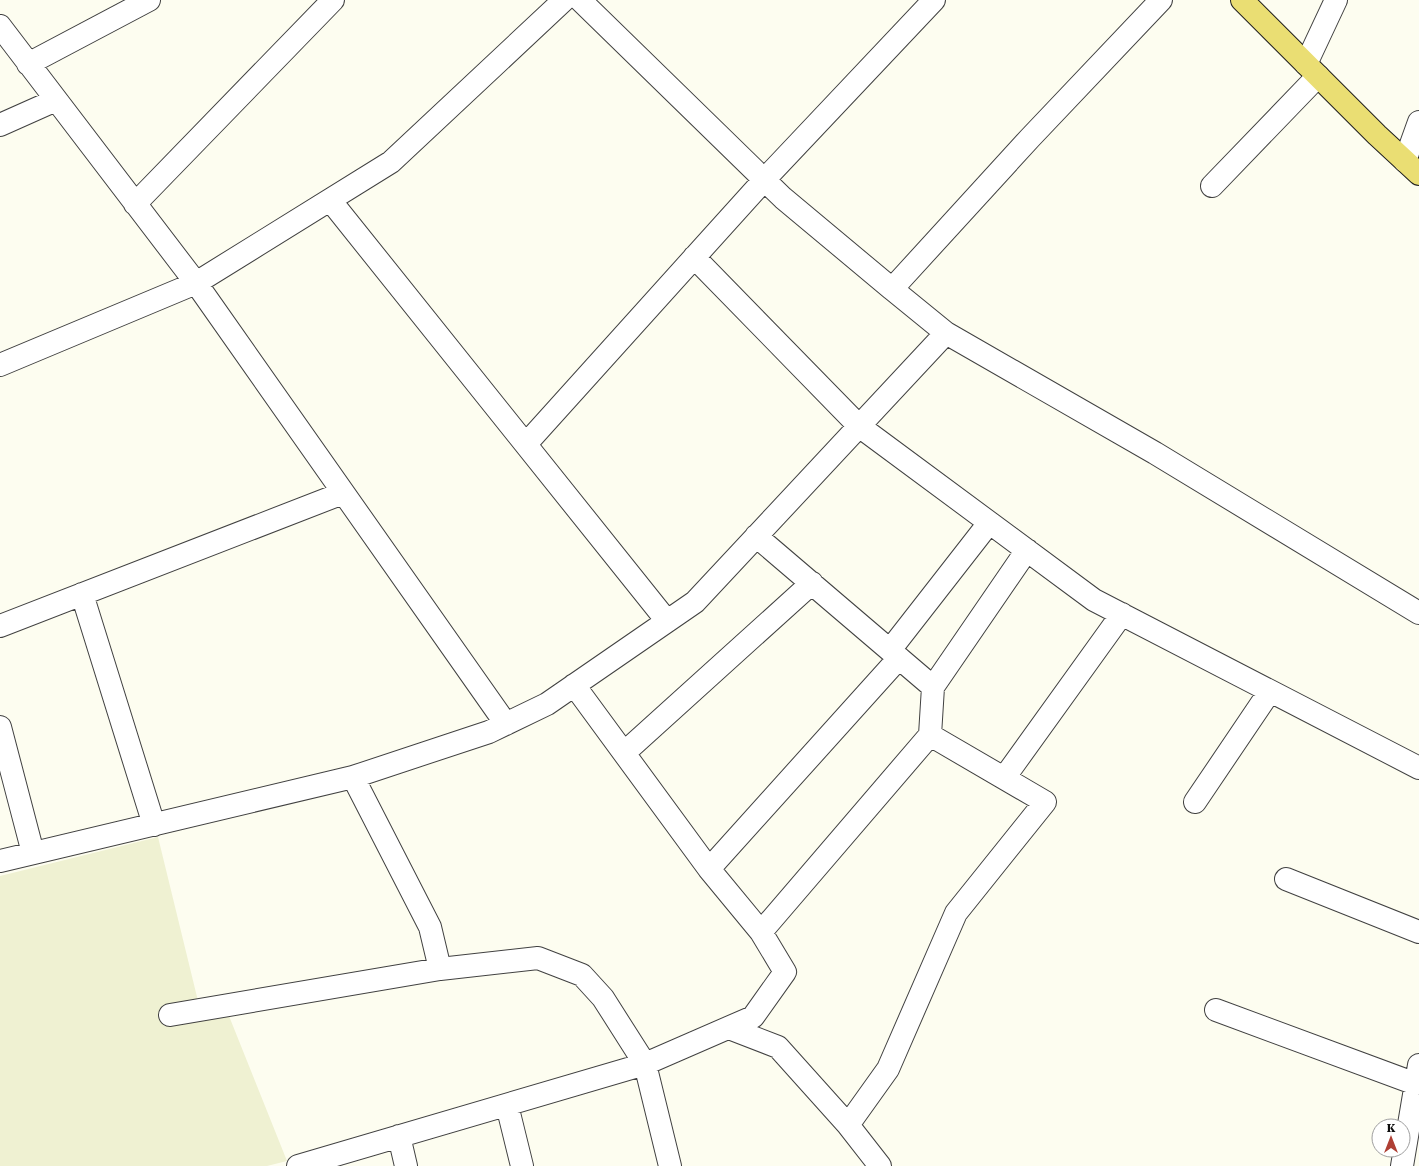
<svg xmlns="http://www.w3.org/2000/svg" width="1419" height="1166" viewBox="0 0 1419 1166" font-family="'Roboto Serif',serif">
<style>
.farmland{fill:#eff1d2}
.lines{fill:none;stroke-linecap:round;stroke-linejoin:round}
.minor-casing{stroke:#414141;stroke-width:24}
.major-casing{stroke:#1f1f1f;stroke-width:24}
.minor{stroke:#fff;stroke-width:22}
.major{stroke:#eade73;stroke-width:22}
</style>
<rect width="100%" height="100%" fill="#fdfdf0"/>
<path class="farmland" d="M158,837L198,1001L221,996L287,1161L267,1166H0V876Z"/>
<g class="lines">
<defs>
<path id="minor" d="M580,0L783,198L892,289
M0,26L196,283L506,724
M28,64L149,0
M1306,64L1336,0
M0,125L56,100
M1405,161L1419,122
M1212,186L1318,76
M330,200L667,621
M135,204L333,0
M694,257L859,426L1094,600L1419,768
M946,333L1155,453L1419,613
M0,365L196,283L391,162L564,0
M526,444L764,180L934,0
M756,536L933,687
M82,594L154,825
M0,626L343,493
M890,650L989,523
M0,727L33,853
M624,753L812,583
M353,777L430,927L440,969
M1004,778L1122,614
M1195,802L1270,691
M0,861L353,777L489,732L547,704L695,602L946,333L892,289L1030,138L1161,0
M709,869L899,658
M1286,879L1419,932
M761,932L930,735L933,687L1027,550
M1216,1010L1416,1084
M170,1015L440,969L538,958L582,975L603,998L645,1064L670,1166
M729,1028L778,1047L848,1125L880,1166
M507,1105L522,1166
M848,1125L888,1069L956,913L1045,802L930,735
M399,1136L406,1166
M298,1166L645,1064L753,1017L785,972L761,932L709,869L574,685
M1402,1166L1419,1065"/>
<path id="major" d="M1242,0L1377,135L1419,174"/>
</defs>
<use href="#minor" class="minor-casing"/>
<use href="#major" class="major-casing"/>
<use href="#minor" class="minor"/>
<use href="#major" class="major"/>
</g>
<g transform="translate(1391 1138)"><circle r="19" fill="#ffffff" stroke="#9f9f9f"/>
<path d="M0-3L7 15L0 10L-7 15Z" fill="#af3f34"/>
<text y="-6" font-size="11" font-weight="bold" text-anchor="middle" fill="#0e0e0e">K</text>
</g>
</svg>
